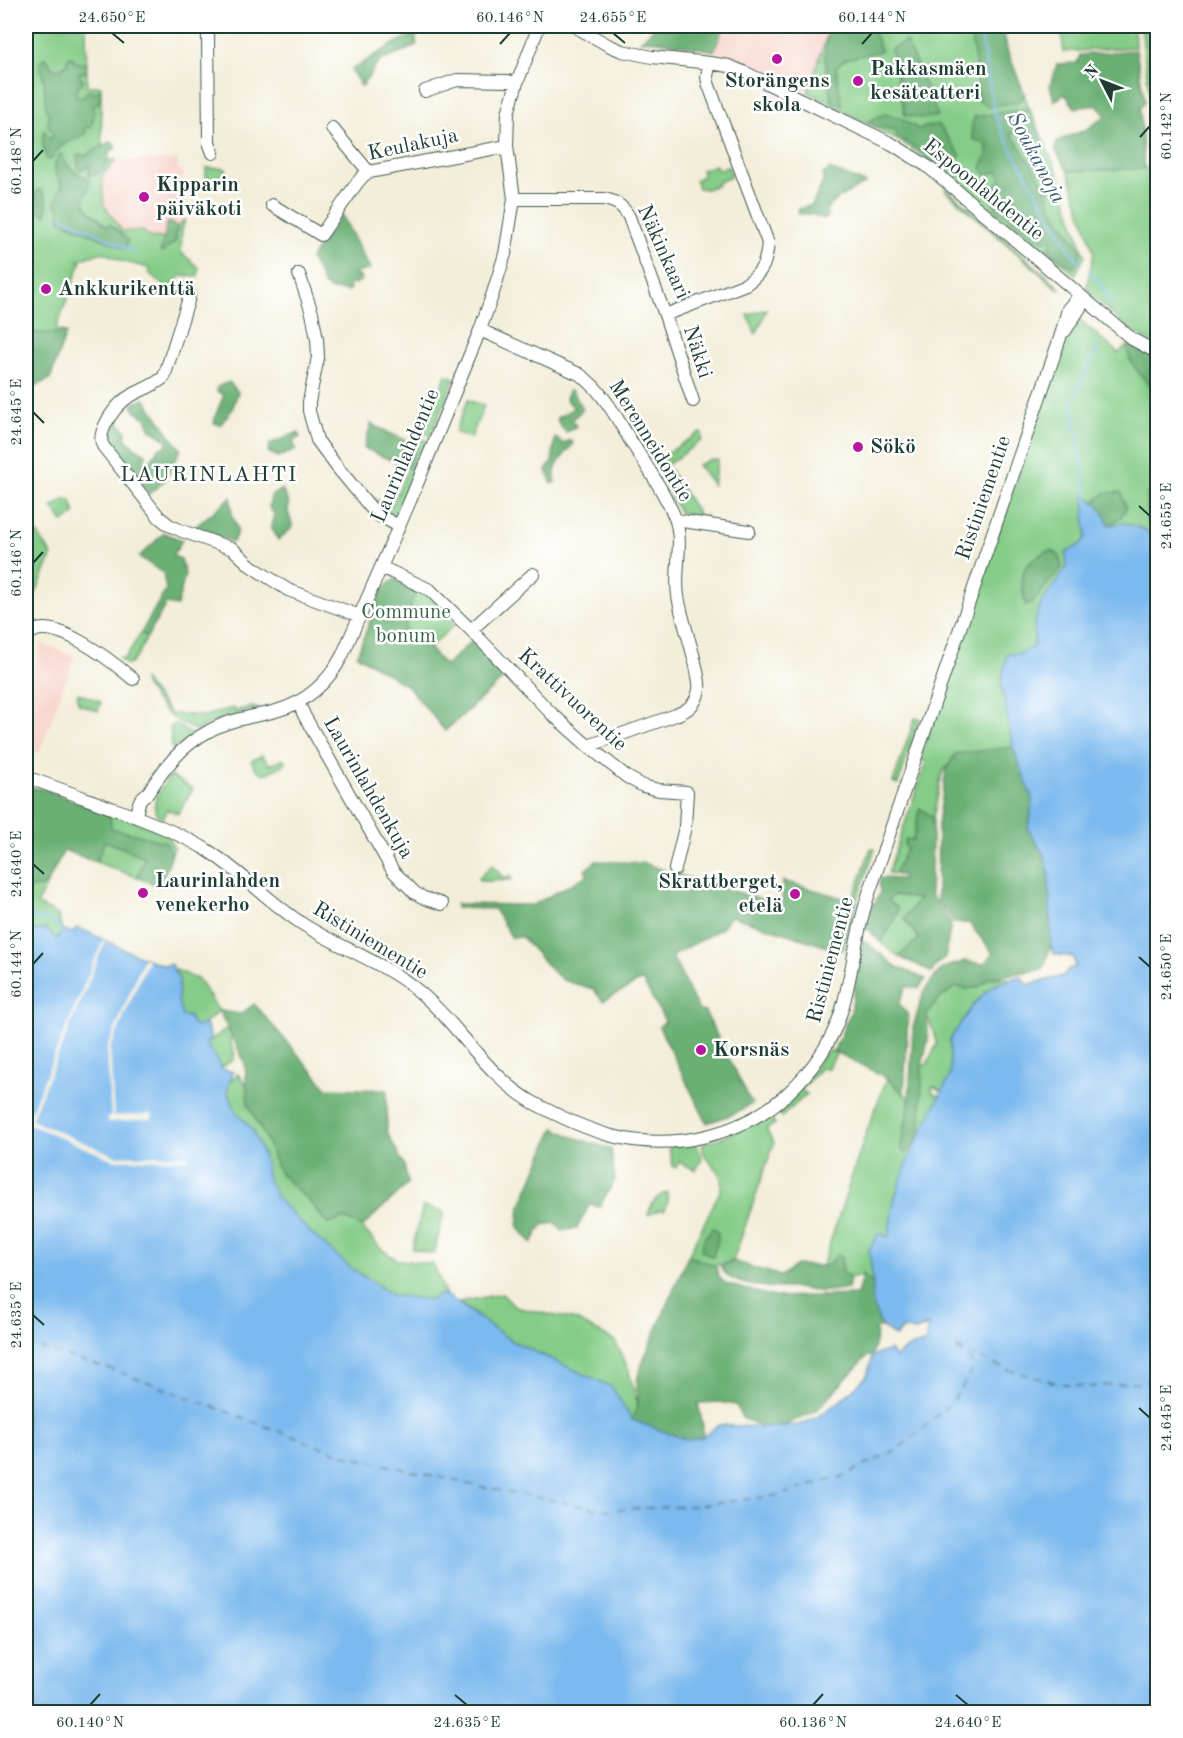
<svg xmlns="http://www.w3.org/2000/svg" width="1183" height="1738" viewBox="0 0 1183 1738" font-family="'Old Standard TT',serif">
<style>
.built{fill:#f7d1c8}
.green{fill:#84cc87;stroke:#52845e;stroke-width:1.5}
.forest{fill:#6bb074;stroke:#457654;stroke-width:1.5}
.water{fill:#7bb9ee;stroke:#4d7b91;stroke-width:1.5}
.pier{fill:#f3eed9}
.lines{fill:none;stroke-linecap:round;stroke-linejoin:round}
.stream{stroke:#7bb9ee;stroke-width:2}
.ferry{stroke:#3b626c;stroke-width:1.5;stroke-dasharray:8 6;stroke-linecap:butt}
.minor-casing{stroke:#3f584d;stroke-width:14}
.minor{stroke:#fff;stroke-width:12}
.ticks{fill:none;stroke:#1f3d34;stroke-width:2}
.poi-dot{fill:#b5179e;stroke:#fff;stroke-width:2}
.labels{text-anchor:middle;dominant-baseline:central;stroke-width:5;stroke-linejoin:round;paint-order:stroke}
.poi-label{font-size:21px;font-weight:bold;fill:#1f3d34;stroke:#fff;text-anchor:start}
.street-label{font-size:21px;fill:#1f3d34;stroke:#fff}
.park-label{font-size:21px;fill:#386149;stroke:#fff}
.water-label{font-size:22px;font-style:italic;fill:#3b626c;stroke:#fff}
.neighbourhood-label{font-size:22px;letter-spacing:1.5px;fill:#1f3d34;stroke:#fff}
.neatline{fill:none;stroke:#1f3d34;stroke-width:2}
.ticks-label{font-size:15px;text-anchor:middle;fill:#1f3d34}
</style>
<rect width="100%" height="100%" fill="#fff"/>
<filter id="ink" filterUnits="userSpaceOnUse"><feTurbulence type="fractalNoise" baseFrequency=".0167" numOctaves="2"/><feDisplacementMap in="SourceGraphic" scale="12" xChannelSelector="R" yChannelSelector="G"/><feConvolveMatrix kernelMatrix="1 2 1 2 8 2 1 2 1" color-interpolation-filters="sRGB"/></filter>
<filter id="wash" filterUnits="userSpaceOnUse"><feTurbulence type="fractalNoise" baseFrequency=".008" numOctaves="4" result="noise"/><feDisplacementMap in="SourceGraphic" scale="24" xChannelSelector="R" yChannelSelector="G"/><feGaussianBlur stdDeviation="1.35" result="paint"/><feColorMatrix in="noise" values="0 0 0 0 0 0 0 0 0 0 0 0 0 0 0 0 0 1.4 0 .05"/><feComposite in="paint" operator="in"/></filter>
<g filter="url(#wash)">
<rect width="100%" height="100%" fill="#f3eed9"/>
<path class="built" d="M724,26H830L808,92L726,55L714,51Z
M116,160H178V169L182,171L184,176L181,180L173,181V187L184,188L185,220L164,238L150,237L143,231H122L104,205L102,176Z
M42,644L75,656L39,753L26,748V672L32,674Z"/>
<path class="green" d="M26,26H86L87,86H101L102,160H116L102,176L104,205L122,231H143L150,237L164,238L185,220L182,231L181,252L199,268L198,276H181L168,290L148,272L149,268L121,261L103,252L78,260L81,262L56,329L66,333L50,379L33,387L26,409V189H28Z
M830,26H1003L1007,50L1029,108L1057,171L1085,256L1075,275L1043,247L1033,246L1013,233L934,165L908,146L808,92Z
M1062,26H1134L1135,47L1063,52Z
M1141,26H1157V345C1129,333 1107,310 1086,289L1094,253L1068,171L1150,168L1156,150Z
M716,165L718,170L728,166L731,174L730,175V177L717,183L718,185L706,189L698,188L695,180L703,176L701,170Z
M206,168H224L227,170L206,189Z
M945,187L1060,288L1058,289L946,191Z
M767,309L757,333H755L748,315Z
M1078,318L1118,353L1129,345L1157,357V1023L997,984L985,992L958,1100L933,1086L932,1092L952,1104L928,1326L916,1331L903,1328L896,1337L882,1327L863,1275L850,1278L843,1273L841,1258L832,1260L829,1266L822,1267L866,1133L887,1078L921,1109L922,1066L927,1064L937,1044L930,1022L926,1017C931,1004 944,995 955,987C970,990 978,988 988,978H1008L1012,980L1020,976L1027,985L1063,976L1069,969L1076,967L1073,957L1054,954L1051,946L1049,873L948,765L942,773L933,818L920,808L913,840L904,844L908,848L894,874L888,873L926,762L921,759V756L1066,336Z
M446,375L455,378L431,435L423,433Z
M468,400L484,406L471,438L455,432Z
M628,421L641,430L660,458L699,433H702V440L663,468L659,461L651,459L627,424Z
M421,438L428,442L396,518L392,520L383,515L367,497L392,505Z
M709,460H718L713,485L698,465Z
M670,470L700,517L702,518L706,515L705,520L679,512L663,479L664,474Z
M66,499L71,501L75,514L63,522L52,507Z
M26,517L52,555L26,616L27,618L41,623L26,622Z
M383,588L416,589L434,601L455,624L429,648L445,666L472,641L506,676L445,731L409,687L357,655Z
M141,633L147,637L137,656L130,664L127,665L119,659L125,658Z
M143,680L171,714L203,716L234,708L235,711L251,707L260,709C238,714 216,719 197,731C188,727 179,723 171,717C164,712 144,688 143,680Z
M78,693L101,702L98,711L79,704L77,699Z
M915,718L920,719L898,784L893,782Z
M175,724L192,735L174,750L172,748L170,728L172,725Z
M262,755L270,765L283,759L286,763C269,772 262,782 251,761Z
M170,775L193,789L178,814L168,809L162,819C145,807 161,788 170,775Z
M26,787L104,813L110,816L120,815L167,834L174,848L160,886L64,850L37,904L58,915L63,934L26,1038Z
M871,848L875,849L857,900L853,899Z
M492,865L505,879L510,875L512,881L510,879L500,881V879L497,878V881H480L479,878Z
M893,895L920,899L919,938L899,957L881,943L897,914L887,901Z
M172,968L199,980L219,1011L205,1023L177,1042Z
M228,1028L232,1037L230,1041L235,1055L232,1061L216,1070L198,1049Z
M829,1050L837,1053L828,1068H821L801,1090L807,1094L781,1117L777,1109Z
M238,1074L247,1086L248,1104L269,1145L279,1172L308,1200L328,1224L344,1218L362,1227L380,1248L398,1260L433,1264L446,1295L441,1294L412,1316L302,1252L220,1088Z
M769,1114L775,1124L766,1129L774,1143L733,1261L716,1266L688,1256C696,1239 705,1222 713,1205C715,1200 720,1194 721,1188C725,1165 698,1161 703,1143L724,1137Z
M696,1144L702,1159L696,1170L679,1162L676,1168L673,1166L669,1149L671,1146Z
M667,1192L668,1201L665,1210H659L648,1215C651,1203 656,1197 667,1192Z
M423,1206L444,1212L434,1254L412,1249Z
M502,1294L515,1307L576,1320L615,1341L628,1368L638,1405L632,1420V1429L458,1302Z"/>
<path class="forest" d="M656,26H724L714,51L659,41L641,40Z
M830,26H872L881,51L846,59L836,67C838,80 839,94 843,106L832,102C827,76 821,52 830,26Z
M969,26H1003L1007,50L1025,95L1017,102L988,107L979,101L975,61Z
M415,34L417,45L399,54L380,61L374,68L369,77L364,81V85L361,86L351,70L395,43Z
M906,41L938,116L924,118L905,115L891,49Z
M1136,50L1145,102L1140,108L1144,169L1068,171L1055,150L1057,141L1085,130L1106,116L1097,105L1075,108L1065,94L1054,101L1050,85L1057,64L1077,63L1080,55Z
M70,57H73L74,61L80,63H87V72L79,73L80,77L83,80L82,84L78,86L75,96L83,97L88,91L96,92L99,90L101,91V97L99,100V103L93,106L94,115L91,128L86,127L84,129L87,132C71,146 64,136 51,160L47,159C44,150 41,140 44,130L49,139L53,137L52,131L48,127L49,115L46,111L44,81L40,62L44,58L48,60L51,67L57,70L67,64V59Z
M1029,108L1045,144L1035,146L1023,136L1010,132L1034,168L1047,190L1052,208L1082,251L1074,268L1049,250L1052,240L1036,239L995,208L991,189L1001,180L998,171L986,175L981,167L987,155V145L973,139L972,127L974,117Z
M885,114L899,117L918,129L938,124L961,156L944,166L897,136L896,130L880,127L866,122Z
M110,142L115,145V149L109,152C109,164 101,176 89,176L90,166L81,170L79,169L77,156L80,154L86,156C93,149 102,147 110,142Z
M60,154L63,155C69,175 80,170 91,182C83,200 79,203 96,216C100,219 103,223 107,226L110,224C113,227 126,237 128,241L126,246L123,248L59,220L60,211L55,203L59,195L62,184C54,174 52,165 60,154Z
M830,169L866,183L840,197L825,211L828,214L825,219L811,214H799L798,209L812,205L823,182V174Z
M39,189C48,195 48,205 46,215L26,206Z
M342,215L370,269L356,273L355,276H360L361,280L356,284L351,283L349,291L332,290L323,285L318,271L310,259Z
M169,222L175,225L178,230L174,234L177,237L175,242L161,253C160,242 168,236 165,226Z
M31,333H66L50,379L33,387L26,409V344Z
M1129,345L1157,357V388C1145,385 1127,360 1127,348Z
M229,382L238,392L232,410L220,425L214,423L216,414L224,395L217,391V387Z
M571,390C577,396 578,403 583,409L572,420L576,426L566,432C561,428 558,424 557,418L574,408L566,399L568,391Z
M145,399C157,416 168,433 181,449L165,480L149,494L111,447C108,436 112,431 118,422L126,431L125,438L134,447L146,454L144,463L147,465L160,447H166L167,440L151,430L146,418L135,411L132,404Z
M371,424L417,446L408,468L364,448Z
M298,432L300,437L293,441L296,450L278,457L268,452L270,444C280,439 289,437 298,432Z
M555,438H558L562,444L571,440L573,444C565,455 550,467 556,482L552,484L546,470L552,462Z
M282,489L289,504L288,512L293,527L278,540L271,526L274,514L269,507L271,496Z
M1121,492L1126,509L1121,517L1109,526L1094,502L1105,493Z
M1147,493L1157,494V533L1147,521Z
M231,497L232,515L238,530L233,542L194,528Z
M164,533L182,540L173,556L181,559L185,575L177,606L166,604L147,637L141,633L166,589L163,573L139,557Z
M1051,550L1059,555L1062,567L1035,600L1026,605C1017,575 1022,561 1051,550Z
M395,579L416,589L404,629L429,648L445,666L472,641L506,676L445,731L409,687L357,655L383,588Z
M1013,747L1033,800L1028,829L1044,855L1049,873L1051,946L1043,969L989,978L979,987L967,989L955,987L939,999L927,1013L928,1040L922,1066L921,1110C924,1126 917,1142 906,1154L901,1149C901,1132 910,1117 909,1099L913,1028L924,991L941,969L965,961L984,964L993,953L969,923H955L937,900L938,825L946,770L955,754Z
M26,787L44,789L104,813L110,816L111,828L165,842L172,853L160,886L137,877L145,857L105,841L96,862L64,850L44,887L26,888Z
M920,808L933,818L930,894L951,923L945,958L936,965L932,973L920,966L899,957L919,938L904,919L919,899L893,895L888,901L897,907V914L881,943L863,924L880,893L879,882L881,878L903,879V876L894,874L907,848L904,845L906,839L913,840Z
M596,861L644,863L672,873L782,905L783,881L857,902L844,949L840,951L731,916L722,928L672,956L699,1011L705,1012L752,1104L733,1114L707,1123L659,1027L665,1021L642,980L603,1001L593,989L563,980L552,971L522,937L512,938L494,909L456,908V904L533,905L588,875L585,870Z
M862,939L897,967L926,979L919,988L906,987L899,1003L908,1015L904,1094L887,1078L837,1053L834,1050L851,1012Z
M254,1004L327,1088L387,1090V1132L404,1165L408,1184L362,1227L344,1218L328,1224L308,1200L279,1172L269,1145L248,1104L245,1063L219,1011L241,1014Z
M554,1128L573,1137L611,1149L615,1180L599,1207L590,1204L577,1228L562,1231L556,1223L542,1225L532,1243L518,1227L520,1207Z
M712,1228L715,1229C722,1236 715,1247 713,1257L701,1250L704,1239Z
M838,1255L841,1258L843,1273L850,1278L848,1289C838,1290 826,1292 816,1291C809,1291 803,1289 797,1288C777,1287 729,1290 721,1266L733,1261L781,1276L796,1265L828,1266L832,1260Z
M688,1256L716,1266L718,1276L726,1284L775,1297L857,1295L862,1275L873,1283L872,1304L882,1327H880L874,1331L877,1333L872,1356H867L816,1411L785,1425L763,1427L742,1418L736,1405L719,1402L698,1403L703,1426L702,1437L687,1440L632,1420L638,1405L637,1380L643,1361Z"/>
<path class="water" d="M1084,496C1097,500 1105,513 1109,525L1124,523L1146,530L1158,550L1157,1712H26V931L46,929L57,939L64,930L72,933L77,928C89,932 97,937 108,942C127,951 146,959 166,966L168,964L172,965L175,973L179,978L178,1000L182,1016H188L195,1027L206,1024L211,1038L206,1043L222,1069L233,1072L227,1091L237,1113L252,1129L264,1157L268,1180L278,1199L311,1233L351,1268L392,1295L431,1300L440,1294L449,1297L512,1341L612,1387L632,1420L687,1440L702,1437L719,1425L763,1427L799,1425L817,1417L840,1401L867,1376L872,1356L890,1350L895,1358L905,1349L926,1342L928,1325L916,1331L903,1328L896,1337L882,1327L872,1304L873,1283L869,1250L879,1233L888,1237L890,1232V1225L894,1200L907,1162L950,1075V1039L974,1004L985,993L997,984L1020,976L1027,985L1063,976L1069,969L1076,967L1073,957L1054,954L1051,946L1049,873L1044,855L1028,829L1033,800L1013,747L1001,683L1007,654L1022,653L1034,646L1035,620L1041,603L1067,567L1066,553L1081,544L1086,537Z"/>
<path class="pier" d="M103,940L105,942L31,1120L116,1156L188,1155V1159L114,1160L26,1123Z
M144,958L148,960L110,1049L114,1116L152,1114V1119L108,1122V1118L111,1116L107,1049Z"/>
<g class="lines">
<path class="stream" d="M979,26L995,114L1003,134L1069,249L1080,262
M63,217L135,252
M1089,270C1098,282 1109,292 1111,307
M1087,499L1072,402L1098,347
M26,894C29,900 26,907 30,913C40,927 51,910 62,933"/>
<path class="ferry" d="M26,1344L117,1371L343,1455L477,1486L604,1510L693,1506L780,1495L841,1477L896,1450L926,1426L953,1400L967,1380L972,1368L971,1361L966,1355L952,1345
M956,1347L1008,1370L1057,1383L1089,1387L1158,1381"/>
</g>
</g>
<g filter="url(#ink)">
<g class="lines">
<defs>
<path id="minor" d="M205,26L208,33L209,142L213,153
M574,26L608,45L622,51L652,57L710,63L729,66L748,74L892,144L927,166L943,179L1132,339L1158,353
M425,91L457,80L508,81L517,83
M332,128L369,172
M514,199H603C616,201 623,206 629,217L665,315L746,284C763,272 766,263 768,243L708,83L707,76L710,63
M272,205L321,235L357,183L363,176L369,172L507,146
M299,274L312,313L317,339L318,357L309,402V411L317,440L337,467L376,514L399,526
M187,288L189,294L188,301L164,377C152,388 135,391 123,401C113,410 96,433 103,446L159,517L169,525L182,531L233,549L251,566L288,590L360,616
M665,315L693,401
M480,330L579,374C603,390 617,419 632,443C647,467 664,491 675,518C684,542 674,571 678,596C682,621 692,646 697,671C698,677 700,684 699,689C697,704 688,710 676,715L588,746
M1065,331L1080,308V295
M676,520L749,531
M381,567L430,590L471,630L551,713L588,746L627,777L643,786L659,790L687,792L685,827L675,869
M471,630L533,574
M26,637C48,609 114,663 133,679
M298,702L305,717L393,871L415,893L424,898L442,904
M26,777C55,787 84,798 114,809C146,820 178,832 207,850C240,871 268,901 301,923C336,946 378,960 412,986C457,1020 483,1074 534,1103C558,1116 586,1129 612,1136C673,1151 741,1136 787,1094C812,1071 833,1041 842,1009C853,971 856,931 869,893C933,708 995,522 1060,338L1068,309L1080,295
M136,817C138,806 138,799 148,793C164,768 182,745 209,731C230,719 253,717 276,711C305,703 328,683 342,656L410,501L480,330L493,293L505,254L514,199L507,146L508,113L517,83L539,26"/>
</defs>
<use href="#minor" class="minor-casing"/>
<use href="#minor" class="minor"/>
</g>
</g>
<path class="ticks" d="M112,33L124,43M613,33L625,43M500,44L510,33M862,44L872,33M1140,137L1150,126M33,161L43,150M33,412L44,423M1139,506L1150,516M33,563L43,552M33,864L44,874M1139,957L1150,967M33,964L43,953M33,1315L44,1325M1139,1408L1150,1418M455,1695L467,1705M956,1695L968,1705M90,1705L100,1694M813,1705L823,1694"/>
<g class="poi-dot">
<circle cx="777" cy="59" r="6"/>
<circle cx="858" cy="81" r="6"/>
<circle cx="144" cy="197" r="6"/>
<circle cx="46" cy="289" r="6"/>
<circle cx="858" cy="447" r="6"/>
<circle cx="143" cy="893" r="6"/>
<circle cx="795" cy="894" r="6"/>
<circle cx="701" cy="1050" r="6"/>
</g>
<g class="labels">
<g class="poi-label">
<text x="870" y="69">Pakkasmäen<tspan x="870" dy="24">kesäteatteri</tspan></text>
<text x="777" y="81" text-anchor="middle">Storängens<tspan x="777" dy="24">skola</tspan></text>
<text x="156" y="185">Kipparin<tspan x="156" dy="24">päiväkoti</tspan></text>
<text x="58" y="289">Ankkurikenttä</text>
<text x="870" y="447">Sökö</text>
<text x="155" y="881">Laurinlahden<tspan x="155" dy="24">venekerho</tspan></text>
<text x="783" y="882" text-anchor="end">Skrattberget,<tspan x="783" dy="24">etelä</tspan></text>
<text x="713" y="1050">Korsnäs</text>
</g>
<g class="street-label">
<text transform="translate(413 145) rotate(-12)">Keulakuja</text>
<text transform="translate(983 190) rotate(39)">Espoonlahdentie</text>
<text transform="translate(663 252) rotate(66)">Näkinkaari</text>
<text transform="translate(697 352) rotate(72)">Näkki</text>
<text transform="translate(650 441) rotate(58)">Merenneidontie</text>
<text transform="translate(406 456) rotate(-67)">Laurinlahdentie</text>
<text transform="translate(984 498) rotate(-71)">Ristiniementie</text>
<text transform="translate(572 700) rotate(43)">Krattivuorentie</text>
<text transform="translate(368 788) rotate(60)">Laurinlahdenkuja</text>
<text transform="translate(370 941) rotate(31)">Ristiniementie</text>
<text transform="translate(831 960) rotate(-75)">Ristiniementie</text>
</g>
<g class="park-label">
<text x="406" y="612">Commune<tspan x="406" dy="24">bonum</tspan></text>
</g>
<g class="water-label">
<text transform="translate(1036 158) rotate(62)">Soukanoja</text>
</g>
<g class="neighbourhood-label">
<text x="209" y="475">LAURINLAHTI</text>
</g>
</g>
<rect width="1183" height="1738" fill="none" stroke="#fff" stroke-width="66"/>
<g transform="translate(1102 81) rotate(312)" stroke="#ffffff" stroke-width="4.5" paint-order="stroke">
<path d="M0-4.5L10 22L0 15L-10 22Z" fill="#1f3d34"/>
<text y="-9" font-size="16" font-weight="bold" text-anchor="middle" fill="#1f3d34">N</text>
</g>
<rect x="33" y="33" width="1117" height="1672" class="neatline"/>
<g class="ticks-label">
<text x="112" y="22">24.650°E</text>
<text x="510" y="22">60.146°N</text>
<text x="613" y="22">24.655°E</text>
<text x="872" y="22">60.144°N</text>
<text transform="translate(1166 126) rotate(-90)" y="5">60.142°N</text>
<text transform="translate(16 161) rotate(-90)" y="5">60.148°N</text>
<text transform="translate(16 412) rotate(-90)" y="5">24.645°E</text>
<text transform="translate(1166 516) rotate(-90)" y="5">24.655°E</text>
<text transform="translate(16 563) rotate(-90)" y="5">60.146°N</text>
<text transform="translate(16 864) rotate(-90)" y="5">24.640°E</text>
<text transform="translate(16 964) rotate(-90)" y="5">60.144°N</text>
<text transform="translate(1166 967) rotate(-90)" y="5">24.650°E</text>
<text transform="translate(16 1315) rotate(-90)" y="5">24.635°E</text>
<text transform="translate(1166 1418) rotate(-90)" y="5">24.645°E</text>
<text x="90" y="1727">60.140°N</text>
<text x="467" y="1727">24.635°E</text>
<text x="813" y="1727">60.136°N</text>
<text x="968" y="1727">24.640°E</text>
</g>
</svg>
